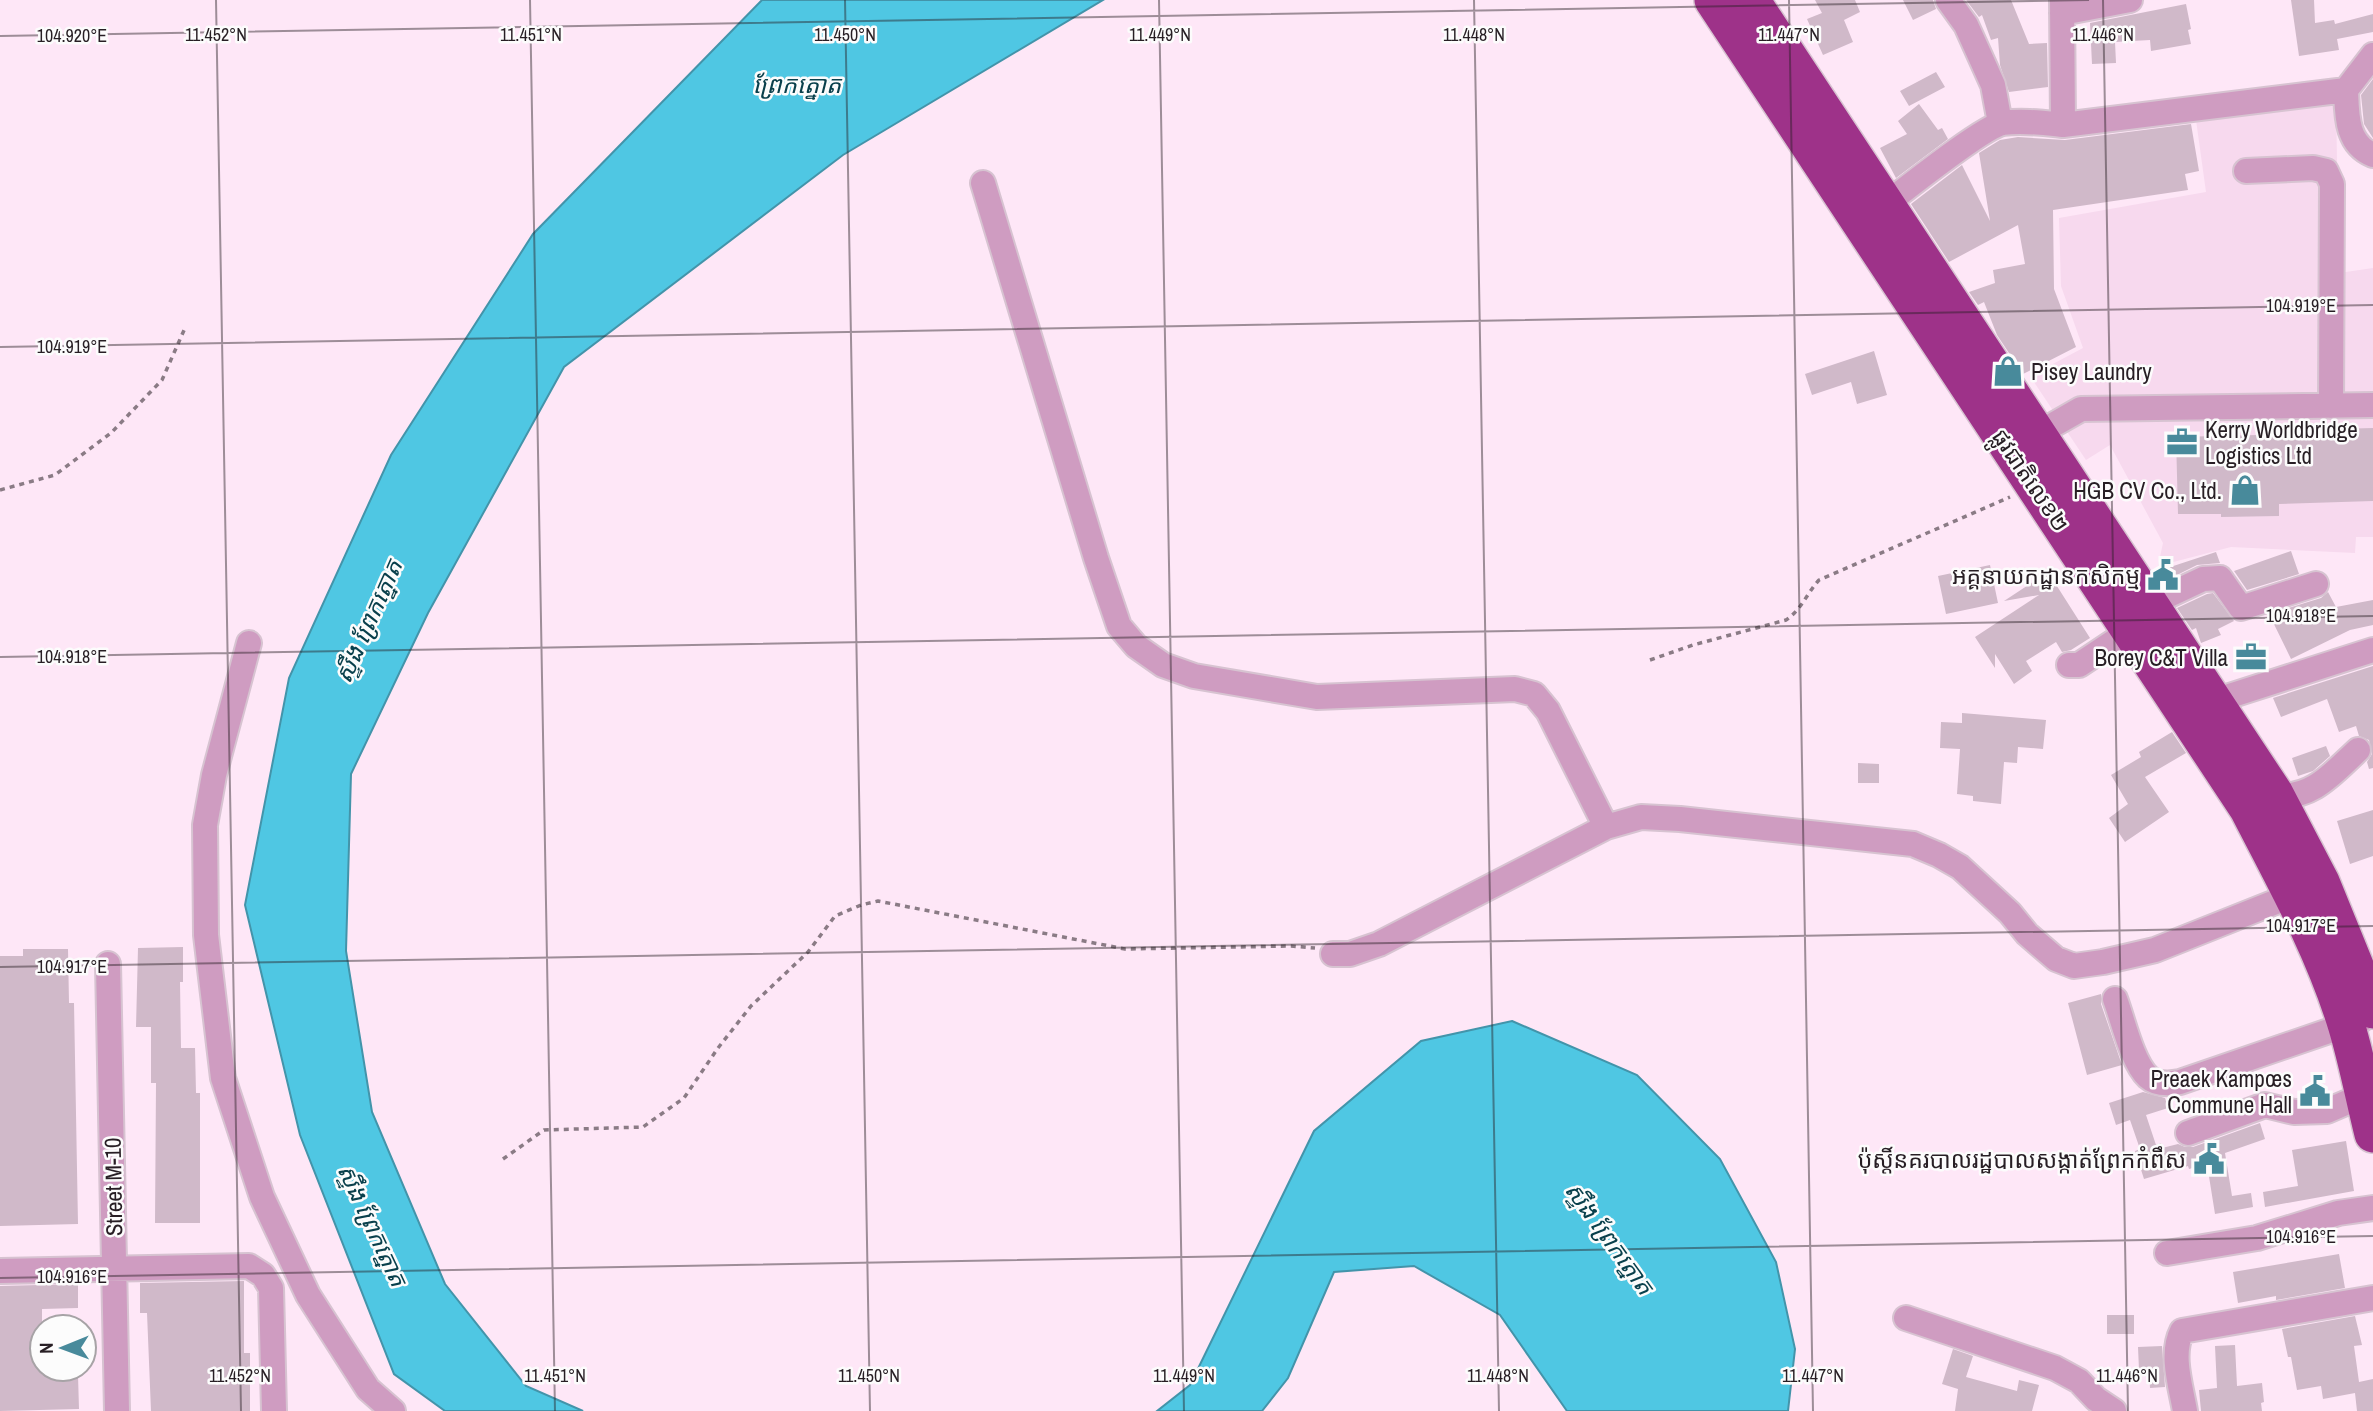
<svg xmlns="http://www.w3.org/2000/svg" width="2373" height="1411" viewBox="0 0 2373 1411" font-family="'Archivo Narrow','Noto Sans Khmer',sans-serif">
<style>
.built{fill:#f7d9ee}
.water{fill:#4fc7e3;stroke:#4394aa;stroke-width:2}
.building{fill:#d0b9c9}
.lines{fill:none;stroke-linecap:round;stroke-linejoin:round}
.minor-casing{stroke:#d7c3d1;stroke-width:28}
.highway-casing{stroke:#d7c3d1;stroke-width:40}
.path{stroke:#8a7b85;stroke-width:3.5;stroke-dasharray:5 5;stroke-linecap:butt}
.minor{stroke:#cf9cc1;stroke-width:24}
.highway{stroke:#9e3289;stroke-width:37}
.ticks{fill:none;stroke:#271e24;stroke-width:2;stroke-opacity:0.45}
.labels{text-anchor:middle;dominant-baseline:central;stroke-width:5;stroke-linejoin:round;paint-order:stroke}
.poi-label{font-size:23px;fill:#271e24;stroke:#fcfcfc;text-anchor:end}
.street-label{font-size:23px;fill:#271e24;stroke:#fcfcfc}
.water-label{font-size:24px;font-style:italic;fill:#09404c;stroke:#fcfcfc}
.ticks-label{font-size:18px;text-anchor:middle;fill:#271e24;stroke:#fcfcfc;stroke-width:5;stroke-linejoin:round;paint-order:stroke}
</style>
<rect width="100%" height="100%" fill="#fee7f7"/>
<path class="built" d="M2336,104L2339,273L2373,268V537H2356L2355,553L2231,547L2158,566L2163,543L2110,445L2086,460L2030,376L2083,348L2061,286L2059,218L2206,192L2196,120Z"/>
<path class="water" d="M762,0H1103L843,155L564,367L428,613L351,774L346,951L372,1112L445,1284L526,1386L583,1411H445L394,1374L300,1135L245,905L289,678L391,455L533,234Z
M1512,1021L1637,1075L1720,1159L1776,1262L1795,1349L1788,1411H1567L1500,1315L1414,1266L1334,1272L1288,1378L1262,1411H1157L1190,1385L1314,1131L1421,1041Z"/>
<path class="building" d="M1815,0H1855L1860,12L1844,20L1853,42L1823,55L1807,19L1822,13Z
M1903,0H1933L1936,9L1913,20Z
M1966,0H2011L2029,44L2047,43L2048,87L2009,92L2000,65L1998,38L1991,40L1982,15L1979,17Z
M2291,0H2314L2315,23L2334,20L2335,24L2373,14V32L2337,39L2339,50L2299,56Z
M2186,4L2191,29L2188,30L2191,44L2151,51L2150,40L2115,42L2116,63L2092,64L2090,23Z
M1936,72L1945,87L1909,106L1900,91Z
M2373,79V138L2364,124L2361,95Z
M1919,104L1938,130L1942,128L1948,139L1896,178L1880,148L1907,134L1898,121Z
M2191,124L2199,171L2185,174L2188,190L2053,210L2054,289L2076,347L2023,374L1997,335L1984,302L1978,305L1969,292L1995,283L1993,270L2025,264L2018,225L1949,262L1911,204L1962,165L1990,221L1979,153L2000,140L2018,137L2065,140Z
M1874,351L1887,395L1857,404L1851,382L1812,395L1805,374Z
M2373,428V501L2279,504V516L2221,517V514H2178L2176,437L2300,434V430Z
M2291,551L2299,574L2247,590L2234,571Z
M2216,552L2220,563L2197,565L2161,583L2155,572Z
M1990,565L1998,603L1946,614L1938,576Z
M2048,572L2090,638L2071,650L2062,652L2056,642L2026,661L2032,671L2014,684L1995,654V668L1975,637L2039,595L2004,601Z
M2328,592L2336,607L2373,600V625L2350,630L2291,659L2269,614L2321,598Z
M2213,593L2234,621L2218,629L2221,635L2201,643L2196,628L2192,630L2177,608L2207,594Z
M2373,666V768L2369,769L2367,762L2372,754L2369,740L2359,736L2356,726L2339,732L2327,699L2281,717L2273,698Z
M1962,713L2046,720L2043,749L2018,747L2017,763L2004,762L2001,804L1973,801V796L1957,794L1960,749L1940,748L1941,722L1962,723Z
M2172,732L2186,753L2145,777L2169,812L2125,842L2109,818L2128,804L2111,775L2141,757L2139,752Z
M2326,746L2330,756L2313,771L2298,776L2292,758Z
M1858,763L1879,764V783H1858Z
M2373,810V856L2350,864L2337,821Z
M183,947V982H180L181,1048H195L196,1093H200V1223H155L156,1083H151V1027H136L138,948Z
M23,949H68L69,1003H74L78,1224L0,1226V956H23Z
M2101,994V1004L2122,1065L2087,1075L2068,1003Z
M2143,1092L2165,1098L2168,1108L2146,1115L2156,1145L2161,1143L2162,1148L2178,1144L2185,1147H2193L2260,1123L2265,1139L2225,1153L2232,1196L2251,1193L2253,1207L2215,1214L2207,1164L2189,1169L2188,1166L2144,1179L2135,1151L2140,1149L2130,1120L2116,1125L2109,1103Z
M2346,1141L2354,1191L2265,1207L2263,1192L2298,1186L2292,1150Z
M2339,1254L2345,1288L2276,1300V1296L2238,1303L2233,1272Z
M244,1281V1353H250V1411H151L147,1313H140V1283Z
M78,1284V1308L42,1309V1375H78L79,1409L0,1411V1286Z
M2107,1315H2134V1334H2107Z
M2355,1316L2362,1345L2354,1346L2359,1382L2373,1379V1411H2357L2355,1393L2323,1399L2321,1386L2297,1390L2291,1357H2288L2282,1329Z
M2235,1345L2237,1386L2262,1383L2264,1402L2261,1403L2262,1411H2201L2199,1390L2217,1388L2215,1346Z
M2162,1346L2165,1387L2150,1388L2149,1369L2139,1370L2138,1347Z
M1953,1349L1973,1356L1966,1377L2017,1391L2019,1380L2039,1385L2032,1411H1955L1958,1389L1942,1384Z"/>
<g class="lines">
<defs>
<path id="minor" d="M1948,0L1966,25L1993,85L2000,123
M2062,0L2063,125
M2062,13L2130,0
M2346,90C2347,115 2346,144 2373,155
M2246,171L2313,168L2326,171L2332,184L2331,406
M983,183L1096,558L1119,626L1136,646L1163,665L1194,676L1317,697L1515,689L1534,694L1548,711L1606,827
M1886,204C1907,188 1983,127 2003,123C2022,120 2044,123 2063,125L2346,90L2373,55
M2025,441L2081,409L2373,405
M2150,604L2203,579L2220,578L2241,608L2316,584
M249,643L214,775L205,825L206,935L223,1078L262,1197L308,1295L368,1389L393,1411
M2069,665H2079L2130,631
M2214,701L2373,650
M2275,794C2310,802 2335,771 2358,750
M1333,954H1350L1379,944L1606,827L1641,817L1680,819L1913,844L1939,855L1960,867L2010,913L2027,934L2056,959L2074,966L2103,962L2155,950L2293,895
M108,964L117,1411
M2115,999C2123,1020 2132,1062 2148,1077C2157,1085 2170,1084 2180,1082L2361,1020
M2188,1133L2265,1105L2294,1112L2327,1111L2373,1091
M2167,1253L2257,1238L2338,1213L2373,1208
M0,1271L249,1266L263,1275L271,1288L274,1411
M1906,1318L2055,1368L2079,1381L2096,1399L2114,1411
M2185,1411C2181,1387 2170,1354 2182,1331L2373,1298"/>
<path id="highway" d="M1713,0L2248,809C2284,879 2323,949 2346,1024C2357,1060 2364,1098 2373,1134
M1751,0L2275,794L2321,882L2373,1010"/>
</defs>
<use href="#minor" class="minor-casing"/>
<use href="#highway" class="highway-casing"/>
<path class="path" d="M0,490L55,475L111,433L162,380L185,328
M1650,660L1693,645L1786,620C1802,609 1807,593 1819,580L2010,497
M503,1159L544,1130L643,1127L684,1098L718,1048L751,1006L808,952L835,916L861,905L878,901L1125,949L1291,946L1315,948"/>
<use href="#minor" class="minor"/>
<use href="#highway" class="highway"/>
</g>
<path class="ticks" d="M216,0L241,1411M530,0L555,1411M845,0L870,1411M1159,0L1184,1411M1474,0L1499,1411M1789,0L1813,1411M2103,0L2128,1411M0,36L2089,0M0,347L2373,305M0,657L2373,616M0,967L2373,926M0,1278L2373,1236"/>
<defs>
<symbol id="shop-bare" viewBox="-9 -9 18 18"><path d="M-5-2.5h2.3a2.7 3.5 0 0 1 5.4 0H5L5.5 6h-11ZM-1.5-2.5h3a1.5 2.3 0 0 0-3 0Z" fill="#488a9b" stroke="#fcfcfc" stroke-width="2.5" paint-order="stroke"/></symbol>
<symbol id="office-bare" viewBox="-9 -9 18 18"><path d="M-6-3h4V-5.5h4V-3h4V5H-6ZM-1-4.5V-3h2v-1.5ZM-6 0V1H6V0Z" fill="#488a9b" stroke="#fcfcfc" stroke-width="2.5" paint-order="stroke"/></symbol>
<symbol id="civic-bare" viewBox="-9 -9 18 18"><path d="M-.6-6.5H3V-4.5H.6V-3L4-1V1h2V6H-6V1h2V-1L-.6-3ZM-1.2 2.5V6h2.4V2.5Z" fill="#488a9b" stroke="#fcfcfc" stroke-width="2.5" paint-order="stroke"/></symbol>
</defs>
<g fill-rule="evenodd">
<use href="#shop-bare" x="1986" y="349" width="44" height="44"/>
<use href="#office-bare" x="2160" y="420" width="44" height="44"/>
<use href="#shop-bare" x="2223" y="468" width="44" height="44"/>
<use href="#civic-bare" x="2141" y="553" width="44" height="44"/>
<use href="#office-bare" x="2229" y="635" width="44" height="44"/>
<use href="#civic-bare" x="2293" y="1069" width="44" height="44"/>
<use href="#civic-bare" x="2187" y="1137" width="44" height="44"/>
</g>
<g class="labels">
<g class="poi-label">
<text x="2031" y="371" text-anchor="start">Pisey Laundry</text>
<text x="2205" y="429" text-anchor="start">Kerry Worldbridge<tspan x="2205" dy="26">Logistics Ltd</tspan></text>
<text x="2222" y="490">HGB CV Co., Ltd.</text>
<text x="2140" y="575">អគ្គនាយកដ្ឋានកសិកម្ម</text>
<text x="2228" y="657">Borey C&amp;T Villa</text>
<text x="2292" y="1078">Preaek Kampœs<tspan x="2292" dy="26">Commune Hall</tspan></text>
<text x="2186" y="1159">ប៉ុស្តិ៍នគរបាលរដ្ឋបាលសង្កាត់ព្រែកកំពឹស</text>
</g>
<g class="street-label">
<text transform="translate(2031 480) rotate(56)">ផ្លូវជាតិលេខ២</text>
<text transform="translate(113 1187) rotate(-91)">Street M-10</text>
</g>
<g class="water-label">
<text x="797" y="84">ព្រែកត្នោត</text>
<text transform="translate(368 621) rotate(-66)">ស្ទឹង ព្រែកត្នោត</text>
<text transform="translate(373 1225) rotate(65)">ស្ទឹង ព្រែកត្នោត</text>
<text transform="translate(1610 1238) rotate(54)">ស្ទឹង ព្រែកត្នោត</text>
</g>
</g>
<g class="ticks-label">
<text x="216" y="41">11.452°N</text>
<text x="531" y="41">11.451°N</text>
<text x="845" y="41">11.450°N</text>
<text x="1160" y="41">11.449°N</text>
<text x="1474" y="41">11.448°N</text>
<text x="1789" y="41">11.447°N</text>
<text x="2103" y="41">11.446°N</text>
<text x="72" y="42">104.920°E</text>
<text x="2301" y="312">104.919°E</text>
<text x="72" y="353">104.919°E</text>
<text x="2301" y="622">104.918°E</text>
<text x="72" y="663">104.918°E</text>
<text x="2301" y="932">104.917°E</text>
<text x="72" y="973">104.917°E</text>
<text x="2301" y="1243">104.916°E</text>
<text x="72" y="1283">104.916°E</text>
<text x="240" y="1382">11.452°N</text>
<text x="555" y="1382">11.451°N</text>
<text x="869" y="1382">11.450°N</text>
<text x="1184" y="1382">11.449°N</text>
<text x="1498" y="1382">11.448°N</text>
<text x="1813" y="1382">11.447°N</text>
<text x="2127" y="1382">11.446°N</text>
</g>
<g transform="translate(63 1348) rotate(269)"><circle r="33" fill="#fcfcfc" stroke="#a7a3a6" stroke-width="2"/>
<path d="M0-5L12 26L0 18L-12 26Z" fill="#488a9b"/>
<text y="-10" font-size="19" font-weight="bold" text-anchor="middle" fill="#271e24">N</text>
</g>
</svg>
